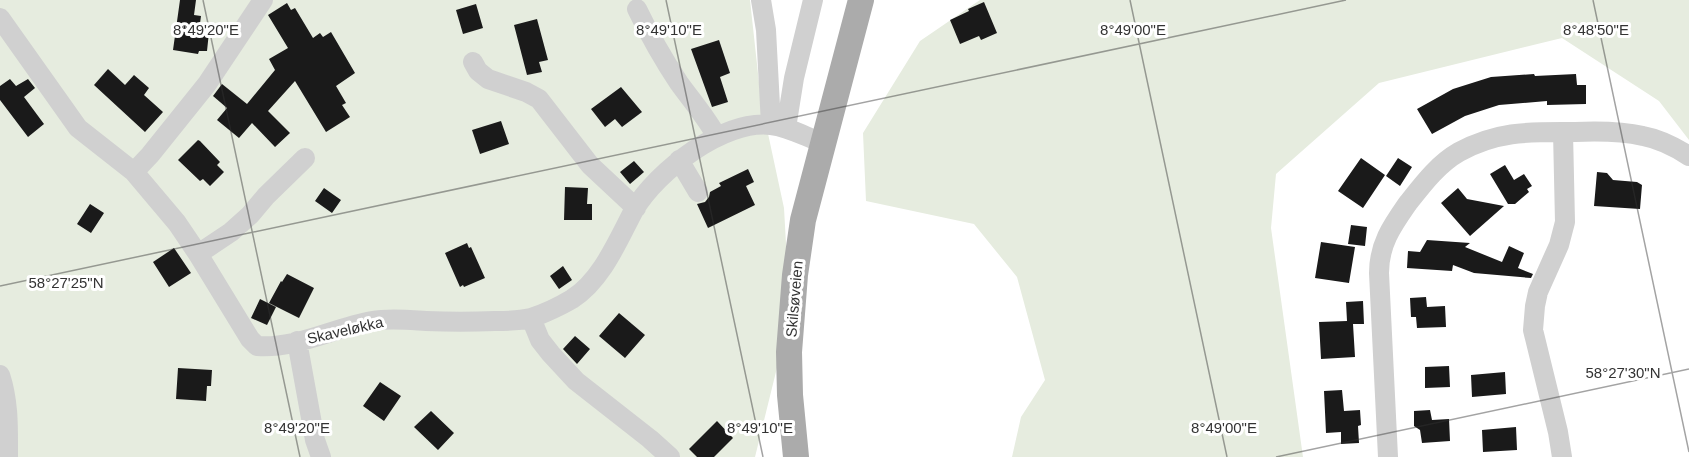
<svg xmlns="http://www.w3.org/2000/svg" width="1689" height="457" viewBox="0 0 1689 457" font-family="Helvetica,sans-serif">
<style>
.green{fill:#e6ecdf}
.building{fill:#1a1a1a}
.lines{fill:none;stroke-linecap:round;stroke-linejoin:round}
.minor{stroke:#d0d0d0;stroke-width:20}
.major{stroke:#ababab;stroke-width:26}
.ticks{fill:none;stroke:#333;stroke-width:1.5;stroke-opacity:0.45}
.labels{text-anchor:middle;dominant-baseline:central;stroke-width:6;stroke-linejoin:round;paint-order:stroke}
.street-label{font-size:15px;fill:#333;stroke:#fff}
.ticks-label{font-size:15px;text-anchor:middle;fill:#333;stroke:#fff;stroke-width:6;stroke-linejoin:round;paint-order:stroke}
</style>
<rect width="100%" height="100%" fill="#fff"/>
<path class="green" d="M0,0H750L761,101L784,208L790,315L755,457H0Z
M980,0H1689V140L1659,101L1562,38L1379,83L1276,174L1271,228L1303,457H1012L1021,417L1045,380L1017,277L974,224L866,201L863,133L920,41Z"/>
<path class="building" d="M180,0H196L194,15L201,16L199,31L209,32L207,51H199L198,54L173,50Z
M984,2L997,33L981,40L979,36L960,44L950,20L969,11L968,9Z
M287,3L291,10L295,8L313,38L320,33L323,37L331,32L355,73L336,86L346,103L342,105L350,117L326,132L295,81L268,111L290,133L275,147L252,123L239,138L217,120L227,108L213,96L222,84L247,104L275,70L269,59L288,48L268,15Z
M476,4L483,28L463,34L456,10Z
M537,19L548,60L539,62L542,72L527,75L514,25Z
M719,40L730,73L720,77L728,102L712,107L691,49Z
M108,69L125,85L134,75L149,88L144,95L163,112L145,132L94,85Z
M1534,74L1535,76L1576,74L1577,85H1586V104L1547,105V101L1499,105L1465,116L1432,134L1417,109L1453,89L1491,77Z
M10,79L16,86L28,79L35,88L24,97L44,124L28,137L0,100V86Z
M621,87L642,112L622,127L615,119L605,127L591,109Z
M501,121L509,144L480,154L472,130Z
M198,140L200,141L220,162L217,165L224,172L210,186L203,179L200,181L178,160Z
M1361,158L1385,175L1363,208L1338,191Z
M1398,158L1412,167L1400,186L1386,176Z
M634,161L644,172L630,184L620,172Z
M1505,165L1514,180L1524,174L1532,186L1527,189L1529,192L1515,204H1508L1490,174Z
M748,169L754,182L746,186L755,205L708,228L697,204L705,202L709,197L710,192L721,186L719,183Z
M1597,172L1607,173L1613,180L1637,182L1642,185L1640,209L1594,206Z
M565,187L588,188L587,204H592V220H564Z
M324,188L341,200L332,213L315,201Z
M1458,188L1467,199L1504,206L1470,236L1441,203Z
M90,204L104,213L91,233L77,224Z
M1351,225L1367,227L1365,246L1348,244Z
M1427,240L1470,243L1465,247L1502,262L1509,246L1524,253L1518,268L1533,274L1531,278L1474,273L1453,265L1452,271L1407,268L1408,251L1420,252Z
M1321,242L1355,247L1349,283L1315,278Z
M467,243L469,248L471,247L485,278L464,287L463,285L460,287L445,253Z
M174,248L191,273L169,287L153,262Z
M563,266L572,280L559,289L550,276Z
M287,274L314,288L299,318L269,303L281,281L282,282Z
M1426,297L1427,307L1445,306L1446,327L1417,328L1416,317H1411L1410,298Z
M260,299L276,307L267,325L251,318Z
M1363,301L1364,324H1353L1355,357L1321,359L1319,322L1347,321L1346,302Z
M619,313L645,335L625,358L599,336Z
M575,336L590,349L577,364L563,349Z
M1449,366L1450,387L1425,388V367Z
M178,368L212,370L211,386H207L206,401L176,399Z
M1505,372L1506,394L1472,397L1471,375Z
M380,382L401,396L384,421L363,406Z
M1342,390L1344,411L1360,410L1361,425L1358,426L1359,443L1341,444V432L1326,433L1324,391Z
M1430,410L1432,420L1449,419L1450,441L1422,443L1420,430L1414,426V411Z
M431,411L454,433L438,450L414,427Z
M717,421L733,438L714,457H697L689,449Z
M1516,427L1517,450L1483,452L1482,430Z"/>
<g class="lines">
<path class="minor" d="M761,0L766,30L771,125
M637,9C649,34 663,59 679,83C692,101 706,117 717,137
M0,18L78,128L134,172L177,223L198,254L250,339L257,346C296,349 333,328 372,321C390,318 409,320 426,321C449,322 472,322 495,321C507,321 519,321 531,318C543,314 562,305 572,299C602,280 618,240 634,210C657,171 724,119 771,125C789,127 806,137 823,143
M473,62L478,71L488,79L526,92L539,99L590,165L636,208
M786,128L794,78L813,0
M679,160L698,192
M134,172L150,155L207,84L263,0
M198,254L231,232L250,215L266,196L305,158
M531,318L540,340L551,354L576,381L650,439L670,457
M297,341L315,440L321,457
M0,375C9,402 8,429 8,457
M1388,457L1379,273C1379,244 1392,226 1408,203C1423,184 1438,164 1459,152C1499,130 1532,132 1575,132C1598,131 1621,131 1643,136C1659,139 1675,147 1689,156
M1562,457L1558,432L1533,330L1535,306L1538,292L1559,245L1565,222L1563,132"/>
<path class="major" d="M796,457L790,395L789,352L795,275L803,220L861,0"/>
</g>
<path class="ticks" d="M203,0L300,457M666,0L763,457M1130,0L1227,457M1593,0L1689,452M0,286L1346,0M1276,457L1689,369"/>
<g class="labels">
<g class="street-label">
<text transform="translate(794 299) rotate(-85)">Skilsøveien</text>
<text transform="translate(345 330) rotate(-13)">Skaveløkka</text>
</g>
</g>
<g class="ticks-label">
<text x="206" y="35">8°49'20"E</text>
<text x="669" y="35">8°49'10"E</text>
<text x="1133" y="35">8°49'00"E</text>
<text x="1596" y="35">8°48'50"E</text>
<text x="66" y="288">58°27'25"N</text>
<text x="1623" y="378">58°27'30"N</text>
<text x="297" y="433">8°49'20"E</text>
<text x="760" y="433">8°49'10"E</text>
<text x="1224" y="433">8°49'00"E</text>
</g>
</svg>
